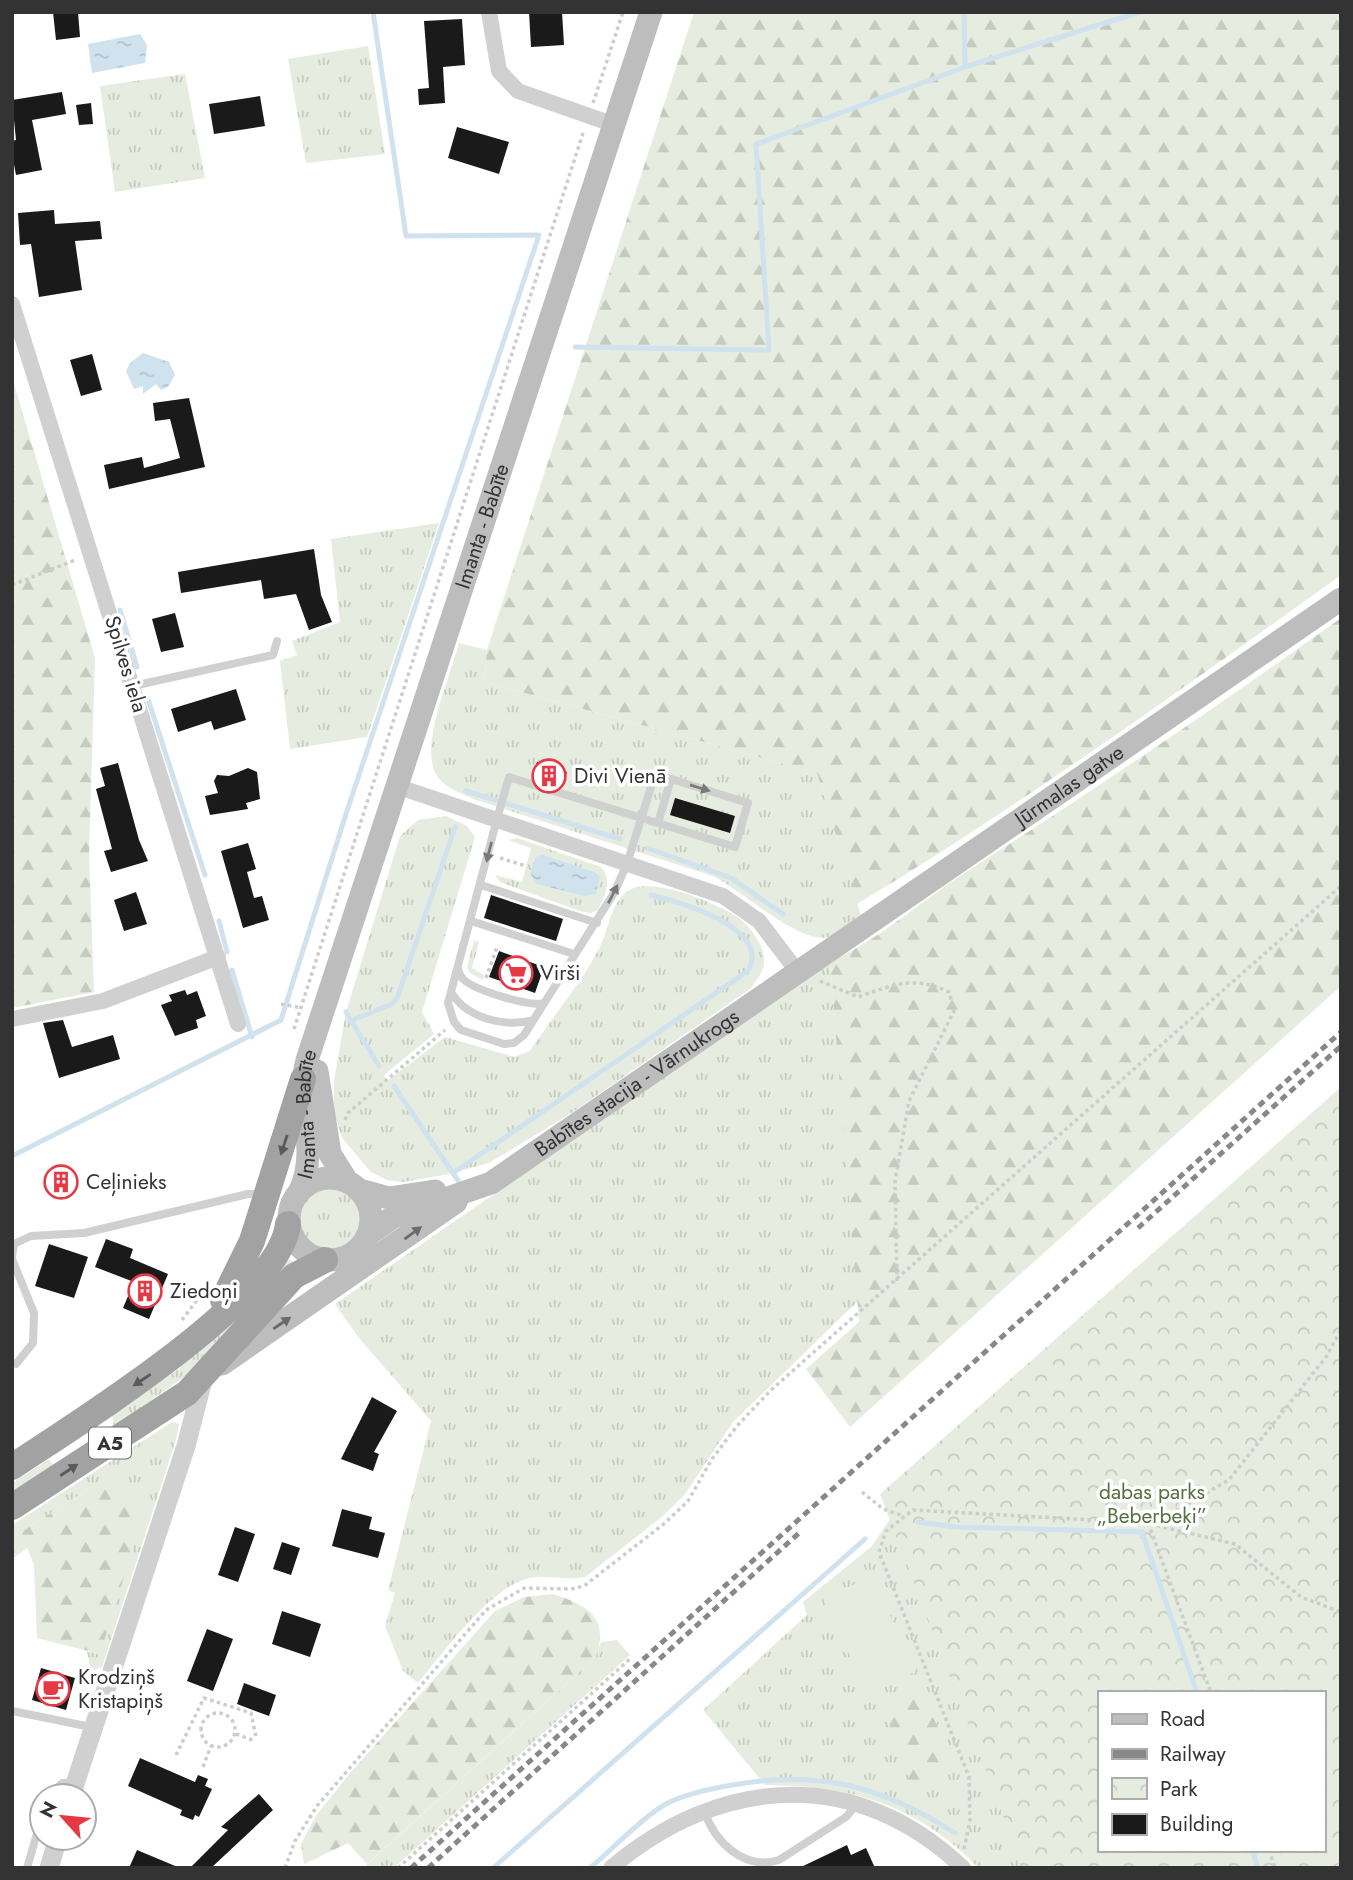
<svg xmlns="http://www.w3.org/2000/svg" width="1353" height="1880" viewBox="0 0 1353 1880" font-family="Jost,sans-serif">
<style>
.grass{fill:url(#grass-tufts)}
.forest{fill:url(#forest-firs)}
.park{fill:url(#park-crowns);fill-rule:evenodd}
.garden{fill:#e6ecdf}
.water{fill:url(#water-ripples)}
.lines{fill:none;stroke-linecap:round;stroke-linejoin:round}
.stream{stroke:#cfe2ee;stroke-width:5}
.building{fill:#1a1a1a}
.path{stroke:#cdcdcd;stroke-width:3.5;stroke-dasharray:3.5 3.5;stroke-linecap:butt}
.service{stroke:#d0d0d0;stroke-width:8}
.minor{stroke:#d0d0d0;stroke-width:16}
.tertiary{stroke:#d0d0d0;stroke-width:19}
.secondary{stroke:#bdbdbd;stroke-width:23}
.trunk{stroke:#a2a2a2;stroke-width:26}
.rail{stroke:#888;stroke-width:5;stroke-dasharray:7 5;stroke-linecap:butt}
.oneway{fill:#7a7a7a}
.oneway2{fill:#5a5a5a}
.oneway3{fill:#6a6a6a}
.labels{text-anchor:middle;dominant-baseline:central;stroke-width:7;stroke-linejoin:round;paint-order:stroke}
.shield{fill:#fff;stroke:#707070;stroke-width:2}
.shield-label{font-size:19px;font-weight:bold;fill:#333}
.street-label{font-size:21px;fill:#333;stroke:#fff}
.poi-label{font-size:21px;fill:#333;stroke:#fff;text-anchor:start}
.park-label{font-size:21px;fill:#56703f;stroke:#fff}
</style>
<defs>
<pattern id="grass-tufts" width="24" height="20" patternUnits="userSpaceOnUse" patternTransform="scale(1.75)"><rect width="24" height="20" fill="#e6ecdf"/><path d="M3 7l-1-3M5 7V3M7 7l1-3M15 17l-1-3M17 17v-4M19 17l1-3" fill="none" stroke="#c6cbc0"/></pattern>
<pattern id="forest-firs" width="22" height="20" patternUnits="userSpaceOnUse" patternTransform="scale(1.75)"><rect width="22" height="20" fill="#e6ecdf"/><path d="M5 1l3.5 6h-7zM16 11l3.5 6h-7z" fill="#c6cbc0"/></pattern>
<pattern id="park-crowns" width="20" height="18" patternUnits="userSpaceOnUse" patternTransform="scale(1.75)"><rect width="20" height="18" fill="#e6ecdf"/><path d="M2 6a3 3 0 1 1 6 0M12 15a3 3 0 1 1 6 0" fill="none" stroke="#c6cbc0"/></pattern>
<pattern id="water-ripples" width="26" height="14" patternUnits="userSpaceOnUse" patternTransform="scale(1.75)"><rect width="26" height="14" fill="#cfe2ee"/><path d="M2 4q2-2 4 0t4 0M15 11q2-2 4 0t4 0" fill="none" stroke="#b2c2cd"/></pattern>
</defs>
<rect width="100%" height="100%" fill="#fff"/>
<path class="grass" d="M368,46L385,154L306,163L288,59Z
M185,74L205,178L115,192L100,86Z
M439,523L367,737L290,749L280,661L297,655L292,641L340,622L331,539Z
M459,643L487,650L484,682L817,773L861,916C851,923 839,934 828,937C801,945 741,890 713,876L473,799C461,793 445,788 437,776C418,747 451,675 459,643Z
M446,816L467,826L475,837L422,1012L434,1034L384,1075L387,1081L445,1037L514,1057L530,1051C550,1020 587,976 601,944C609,928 611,904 626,892C648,874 714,902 736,916C749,925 764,944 764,960C765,971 756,980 751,988L573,1112L489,1163L449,1174L403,1182L387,1180L371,1172L342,1138L334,1112V1081L346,1012L400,836L418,820Z
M517,838L601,867C613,881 605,895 598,910L590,913L580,911L500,882L495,875L522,882L531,848L508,840Z
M474,940L479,942L472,968L484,975L483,980L470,973L467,968Z
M830,962L859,1300L733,1422L685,1494L663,1516L585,1577C566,1581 544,1574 526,1579C488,1590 443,1653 418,1683L403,1671L385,1626L395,1593L388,1590L431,1421L359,1338L335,1304Z
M295 1219a35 35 0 1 1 70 0a35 35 0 1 1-70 0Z
M287,1259L294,1262L195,1369L114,1427L112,1415L180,1368Z
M172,1422L179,1424L176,1440L102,1667L95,1670L90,1667L87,1651L99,1654L109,1476L12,1538V1525Z
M49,1459L53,1465L12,1493V1483Z
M910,1489L1030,1868H979C916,1804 853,1786 765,1785L703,1710L807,1615L803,1602L872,1546Z
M617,1640L630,1655L394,1868H363L595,1658L601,1642Z"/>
<path class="forest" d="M694,12H1341V575C1182,689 1024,803 857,904L817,773L484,682L487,650Z
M12,377L95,658L89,853L94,992L12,1008Z
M1341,618V986L850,1427L806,1369L859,1322L830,962C878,940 919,903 963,874C1091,792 1217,707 1341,618Z
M109,1476L145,1510L100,1654L37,1638L34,1565L27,1548L12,1559V1538Z
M553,1594C587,1605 611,1618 595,1658L367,1864L348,1843L304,1864L301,1844L316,1816L350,1773L495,1611L524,1597Z
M924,1692L953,1769L912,1788L883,1703Z"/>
<path class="park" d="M1341,1087V1868H1023L880,1494ZM1099,1693H1323V1850H1099Z"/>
<path class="garden" d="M873,1576L915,1672L867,1694L824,1598Z"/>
<path class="water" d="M140,34L147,45L145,63L92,73L88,44Z
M143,353L169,362L175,375L168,387L161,390L156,384L143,394V386L134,389L126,371L130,363Z
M542,855L595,872L600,877L596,894L585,896L537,884L530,873L536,857Z"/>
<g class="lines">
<path class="stream" d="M964,12L965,67
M575,347L769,350L756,144L965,67L1140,12
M120,610L137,667
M147,696L205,875
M466,791L620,839
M647,848L731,878L783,914
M219,921L227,952
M232,970L252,1037
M346,1012L379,1066
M350,1021L392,1004L398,996L455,827
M394,1086L459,1182
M12,1156L281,1020L345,817L539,235L406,236L373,12
M453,1173L748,971C773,928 679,902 651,895
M918,1522L957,1527L1142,1532L1197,1693
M1252,1850L1258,1868
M493,1868L865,1539
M590,1868C614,1848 638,1821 664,1805C681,1795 707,1790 726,1786C815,1769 879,1784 955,1833"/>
</g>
<path class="building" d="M53,12H78L80,37L56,40Z
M529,12H562L564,45L531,47Z
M462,19L465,65L443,67L445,103L419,105L418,89L429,88L424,21Z
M62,92L66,114L32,120L42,170L16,175L12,154V141L16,140L12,100Z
M260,96L265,126L214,134L209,104Z
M91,103L93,124L79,125L76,105Z
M457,127L509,142L499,174L448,158Z
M54,210L55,224L100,221L102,239L75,241L82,290L39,297L31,244L20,245L18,213Z
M92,354L102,390L81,396L70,360Z
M189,398L205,467L109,489L104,465L142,457L144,468L180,458L170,419L155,421L153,403Z
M314,549L321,595L332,622L309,630L296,594L264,599L261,580L181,593L178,572Z
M175,613L184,647L161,652L152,619Z
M236,689L246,720L214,730L211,721L178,732L171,709Z
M537,762L567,772L562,787L532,777Z
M118,763L139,840L148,861L111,872L104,851L112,849L96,789L105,786L100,768Z
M248,768L257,772L260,799L246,803L248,809L210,815L205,796L218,793L214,781L217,775L229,776Z
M675,798L735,816L730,833L670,815Z
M248,843L256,869L247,872L254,898L262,896L269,920L243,928L221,851Z
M136,892L147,924L124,931L114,900Z
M491,895L563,919L556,941L484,918Z
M499,951L544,967L535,993L489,977Z
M185,990L187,995L197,991L206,1016L196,1020L198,1028L175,1036L161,1005L172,1001L169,995Z
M63,1020L72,1047L113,1035L120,1059L59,1078L43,1023Z
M59,1167L76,1183L63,1197L45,1181Z
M106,1239L133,1249L130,1258L168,1274L149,1319L123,1308L134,1282L95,1267Z
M49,1244L88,1257L74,1298L35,1286Z
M372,1397L397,1411L374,1452L379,1454L373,1471L341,1459Z
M342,1509L372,1517L369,1529L385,1533L378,1558L332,1546Z
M235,1527L255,1534L238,1582L218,1575Z
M282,1542L300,1548L291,1575L273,1569Z
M282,1611L321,1624L310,1657L272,1644Z
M207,1629L233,1639L213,1691L187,1681Z
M41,1668L75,1678L66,1710L32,1700Z
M244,1683L276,1695L269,1716L237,1704Z
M140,1758L195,1782L198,1775L208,1779L205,1786L212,1789L199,1817L195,1815L193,1820L180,1815L182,1810L128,1786Z
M259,1794L273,1810L211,1868H190L228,1830L221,1827Z
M847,1845L851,1855L866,1848L875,1868H799Z
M137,1850L180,1868H129Z"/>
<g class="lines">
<path class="path" d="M593,103L623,12
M12,585L75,560
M500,858L526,866
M486,978L497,947
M820,981L858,997C893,985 914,975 949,992L954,1011L909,1101L895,1181L897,1281
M281,1004L302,1008
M294,1029L584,130
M345,1120L348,1113L445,1030
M182,1320L203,1292
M862,1492L883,1509L904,1516
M1148,1523L1211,1693
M1150,1524L1235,1544L1301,1597L1341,1612
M201 1730a17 17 0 1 1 34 0a17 17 0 1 1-34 0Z
M236,1734L255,1741
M176,1755L204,1698L251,1713L256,1737
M203,1767L211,1746
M964,1849L970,1821L969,1777L879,1552L886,1531L913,1510L1148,1523L1165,1517L1229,1480L1326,1357L1341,1330
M1269,1850L1275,1868
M285,1868L295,1841L317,1806L486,1610L524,1588L571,1589L584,1586L665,1523L688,1501L712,1459L737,1426L771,1390L1341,886
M398,1868L632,1657"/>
<path class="service" d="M133,686L273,655L277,641
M497,819L448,1003L454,1022L461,1030L504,1044L514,1043L524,1035L614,893L627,864L655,774L748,803L735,847L509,777L497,819
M658,823L671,779
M481,885L597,923
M471,921L574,954
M458,969C459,972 460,976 463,979C474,990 529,1007 543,1003
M451,992C466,1018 505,1028 533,1020
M12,1257L14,1244L31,1236L84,1233L248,1194H262
M12,1259L34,1313L33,1343L16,1364
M12,1711L91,1727
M49,1796L62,1783H75
M704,1810C714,1841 743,1871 779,1860L846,1817L856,1805
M27,1868L42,1816"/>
<path class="minor" d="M489,12L499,71L518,91L615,125
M12,304L238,1024
M399,787L723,896L759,921L797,971
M12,1019L103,1001L218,957
M611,1868C721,1775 856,1766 963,1868"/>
<path class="tertiary" d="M71,1796L186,1446L203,1380
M49,1868L58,1838"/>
<g class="secondary">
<path d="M317,1071L330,1154L347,1181"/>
<circle cx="330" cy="1219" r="41"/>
<path id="s1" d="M301,1188C319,1146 295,1103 307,1060L651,12"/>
<path d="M360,1190L389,1198L435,1191"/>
<path id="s2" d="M369,1234L393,1217L491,1183L1341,599"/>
<path d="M222,1364L456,1202"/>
</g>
<path class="trunk" d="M223,1300L252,1241L303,1079
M12,1467C76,1424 280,1299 288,1224
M12,1507L187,1393L294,1276L325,1260"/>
<path class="rail" d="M1138,1228L1341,1046
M411,1868L1341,1032
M428,1868L799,1533"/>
</g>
<defs><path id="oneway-solid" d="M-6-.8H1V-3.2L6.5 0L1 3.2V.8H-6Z" transform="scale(1.75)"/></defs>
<g class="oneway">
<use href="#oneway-solid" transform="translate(700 788) rotate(17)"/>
<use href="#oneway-solid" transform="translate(489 852) rotate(104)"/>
<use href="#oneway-solid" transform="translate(613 894) rotate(-63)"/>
</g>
<g class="oneway2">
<use href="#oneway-solid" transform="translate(284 1145) rotate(108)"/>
<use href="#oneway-solid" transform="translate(142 1380) rotate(146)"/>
<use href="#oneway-solid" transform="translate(69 1470) rotate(-33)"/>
</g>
<g class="oneway3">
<use href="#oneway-solid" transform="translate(413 1233) rotate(-36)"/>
<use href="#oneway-solid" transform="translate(282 1323) rotate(-34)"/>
</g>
<defs>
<symbol id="building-ring" viewBox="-11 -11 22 22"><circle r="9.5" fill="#fff" stroke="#e63946" stroke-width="1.5"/><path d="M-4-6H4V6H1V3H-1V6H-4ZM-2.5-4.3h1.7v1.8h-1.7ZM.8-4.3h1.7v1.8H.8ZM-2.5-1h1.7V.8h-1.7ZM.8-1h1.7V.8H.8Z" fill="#e63946"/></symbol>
<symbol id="supermarket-ring" viewBox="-11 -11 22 22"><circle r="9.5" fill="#fff" stroke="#e63946" stroke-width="1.5"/><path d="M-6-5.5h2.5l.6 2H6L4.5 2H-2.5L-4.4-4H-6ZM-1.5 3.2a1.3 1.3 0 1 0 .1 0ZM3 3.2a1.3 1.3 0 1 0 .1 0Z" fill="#e63946"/></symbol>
<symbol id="cafe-ring" viewBox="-11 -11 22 22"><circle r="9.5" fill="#fff" stroke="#e63946" stroke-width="1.5"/><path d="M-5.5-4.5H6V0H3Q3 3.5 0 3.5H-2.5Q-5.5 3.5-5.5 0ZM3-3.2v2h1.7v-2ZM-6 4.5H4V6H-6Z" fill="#e63946"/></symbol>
</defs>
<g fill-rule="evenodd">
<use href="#building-ring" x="530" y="757" width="38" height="38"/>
<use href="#supermarket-ring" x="497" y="954" width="38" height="38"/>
<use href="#building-ring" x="42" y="1163" width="38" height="38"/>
<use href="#building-ring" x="126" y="1272" width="38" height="38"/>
<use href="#cafe-ring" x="34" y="1670" width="38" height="38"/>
</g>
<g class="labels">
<rect class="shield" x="89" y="1427.5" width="42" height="31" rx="5"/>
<g class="shield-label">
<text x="110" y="1443">A5</text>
</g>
<g class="street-label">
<text stroke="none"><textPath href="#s1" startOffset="691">Imanta - Babīte</textPath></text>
<text transform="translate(126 664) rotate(73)">Spilves iela</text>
<text stroke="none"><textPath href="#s2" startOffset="835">Jūrmalas gatve</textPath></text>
<text stroke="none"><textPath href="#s2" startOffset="310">Babītes stacija - Vārnukrogs</textPath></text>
<text stroke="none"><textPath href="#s1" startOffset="75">Imanta - Babīte</textPath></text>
</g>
<g class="poi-label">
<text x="574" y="776">Divi Vienā</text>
<text x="540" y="973">Virši</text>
<text x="86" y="1182">Ceļinieks</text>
<text x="170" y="1291">Ziedoņi</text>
<text x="78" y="1677">Krodziņš<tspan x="78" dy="24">Kristapiņš</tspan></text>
</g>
<g class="park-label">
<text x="1152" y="1492">dabas parks<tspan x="1152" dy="24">„Beberbeķi”</tspan></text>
</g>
</g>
<rect width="1353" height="1880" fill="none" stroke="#333333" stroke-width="28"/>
<rect x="1098" y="1691" width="228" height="161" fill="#ffffff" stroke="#adadad" stroke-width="2"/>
<rect x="1112" y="1714" width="35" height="10" fill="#bdbdbd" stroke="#adadad" stroke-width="2"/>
<text x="1160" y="1726" font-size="21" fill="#333333">Road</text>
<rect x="1112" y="1749" width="35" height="10" fill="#888888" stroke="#adadad" stroke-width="2"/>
<text x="1160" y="1761" font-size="21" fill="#333333">Railway</text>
<rect x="1112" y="1778" width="35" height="21" fill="url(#park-crowns)" stroke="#adadad" stroke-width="2"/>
<text x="1160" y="1796" font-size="21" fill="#333333">Park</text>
<rect x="1112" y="1814" width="35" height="21" fill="#1a1a1a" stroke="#adadad" stroke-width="2"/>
<text x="1160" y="1831" font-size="21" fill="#333333">Building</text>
<g transform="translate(63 1817) rotate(297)"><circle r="33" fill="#ffffff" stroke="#adadad" stroke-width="2"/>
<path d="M0-5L12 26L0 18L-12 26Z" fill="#e63946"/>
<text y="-10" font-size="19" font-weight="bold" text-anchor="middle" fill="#333333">N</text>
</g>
</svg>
